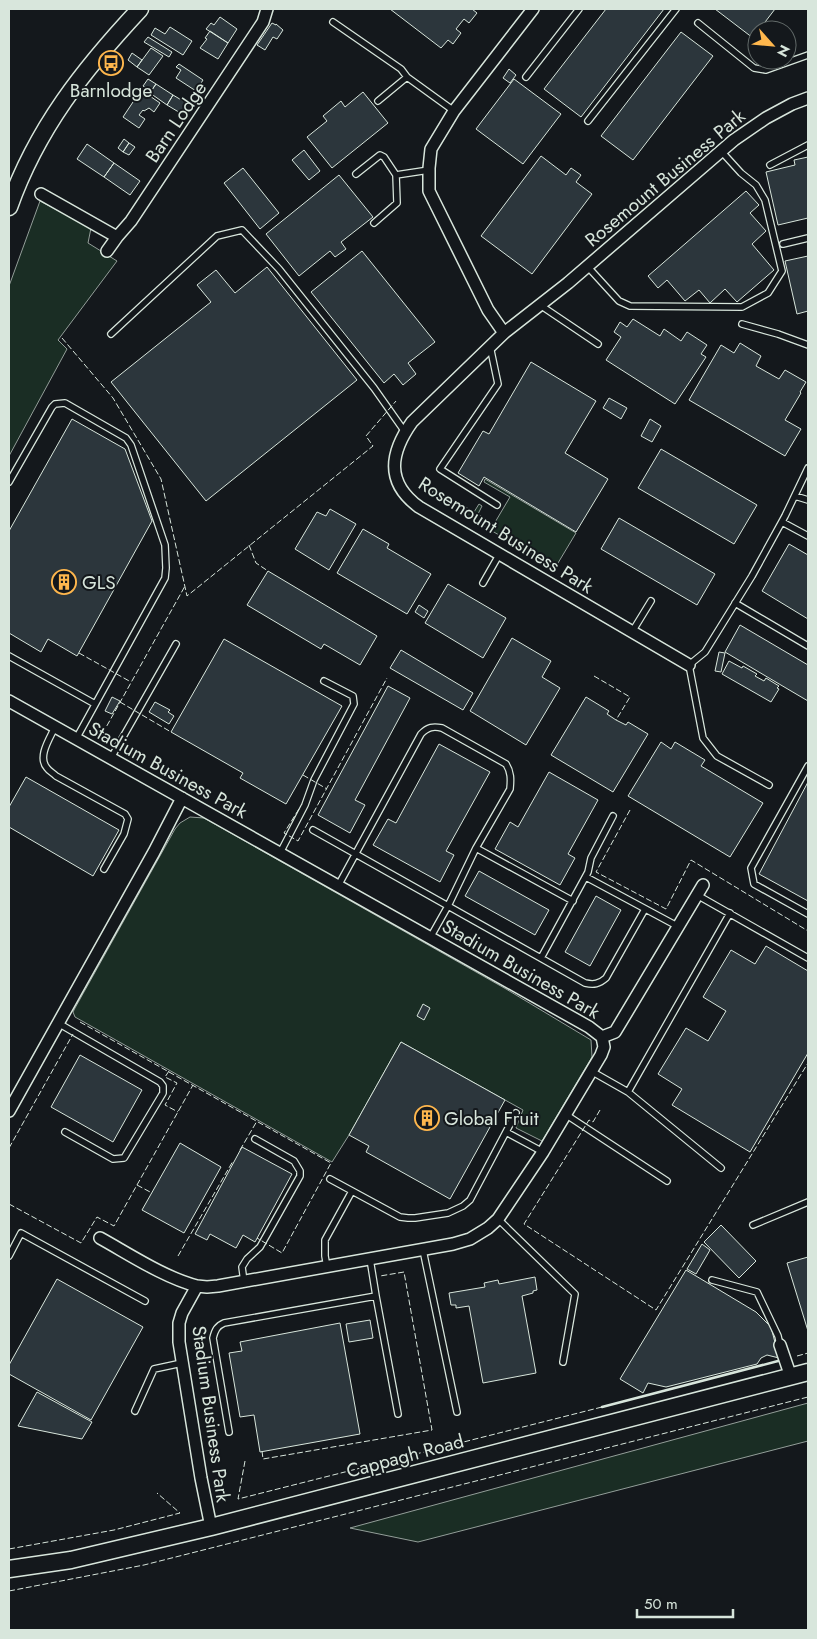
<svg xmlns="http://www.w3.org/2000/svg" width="817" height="1639" viewBox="0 0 817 1639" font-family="Jost,sans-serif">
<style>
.green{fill:#1a2d24;stroke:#939e99}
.building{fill:#2c363c;stroke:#d8e6dc}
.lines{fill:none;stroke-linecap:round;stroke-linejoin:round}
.lane-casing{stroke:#d8e6dc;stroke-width:8}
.street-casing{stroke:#d8e6dc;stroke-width:14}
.secondary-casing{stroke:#d8e6dc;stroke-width:19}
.lane{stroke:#14181c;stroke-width:5.5}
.street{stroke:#14181c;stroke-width:11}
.secondary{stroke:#14181c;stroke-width:16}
.fence{stroke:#d8e6dc;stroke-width:1;stroke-dasharray:6 2.5;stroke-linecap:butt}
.wall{stroke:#d8e6dc;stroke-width:2.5}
.labels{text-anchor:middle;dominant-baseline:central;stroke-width:4;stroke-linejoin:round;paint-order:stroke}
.poi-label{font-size:19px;fill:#d8e6dc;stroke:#14181c;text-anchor:start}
.street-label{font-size:19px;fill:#d8e6dc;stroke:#14181c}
</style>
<rect width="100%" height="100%" fill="#14181c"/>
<path class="green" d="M40,201L91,228L88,243L117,261L58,340L67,349L9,456V286Z
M485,479L576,533L555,568L431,495L434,489L474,512L479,504L482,506L478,514L494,524L510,497L484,482Z
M190,817L204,818L506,989L591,1040L592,1057L542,1141L516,1128L523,1110L401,1042L349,1135L332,1162L75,1017L73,1012L75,1008L175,829L180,823Z
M808,1403V1441L418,1542L350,1528Z"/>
<path class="building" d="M390,9H472L477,13L469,23L464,19L456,29L461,33L453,44L448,40L441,48Z
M606,9H664L581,117L544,89Z
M715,9H775L759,30H757L753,38Z
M220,17L237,29L228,43L206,29L211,23L214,25Z
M272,23L276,25V24L283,30L277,39L273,37L265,50L257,45Z
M170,27L192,41L183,55L151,35L155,28L165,34Z
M210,31L228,43L218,59L200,48L207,39L205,38Z
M681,32L713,56L633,160L601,136Z
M148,37L172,52L169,57L144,42Z
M151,48L163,56L149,75L137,67Z
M132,53L142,60L137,67L128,60Z
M179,64L203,80L196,91L176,78L181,70L176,67Z
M509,69L516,75L510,83L503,78Z
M148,79L156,84L151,91L143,86Z
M514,79L561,114L523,164L476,129Z
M156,84L173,95L167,105L150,93Z
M141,90L160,103L154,112L149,108L144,111L143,110L139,115L145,119L139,128L123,117Z
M363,92L388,123L332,168L307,137L327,121L323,116L341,101L345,107Z
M173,95L188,104L182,114L167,105Z
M124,139L129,143L123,152L118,148Z
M129,143L135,147L129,155L123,152Z
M87,144L114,163L104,177L77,159Z
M304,150L320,171L309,180L292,160Z
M541,156L566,175L571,168L581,175L576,182L592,194L532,274L481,236Z
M808,157V218L778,225L766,172L795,165L794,160Z
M114,163L140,181L130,195L104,177Z
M243,168L279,213L260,229L224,183Z
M339,175L373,217L341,242L346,249L335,257L330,251L299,276L266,234Z
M746,191L759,205L750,213L766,231L752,244L774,270L737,302L725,289L710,303L699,290L685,301L667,280L658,288L648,276Z
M362,251L435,342L408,363L416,374L403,385L394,374L384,383L311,292Z
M808,256V311L797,314L785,261Z
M267,267L357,380L206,501L111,382L211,302L197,285L216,270L235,293Z
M633,319L660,336L664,329L681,341L687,332L707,345L701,354L706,357L675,404L606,360L621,337L614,332L620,322L627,327Z
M740,343L761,356L756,366L779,379L785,370L806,382L800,392L801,393L785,420L801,429L785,456L689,400L721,345L734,353Z
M531,362L596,401L565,453L608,479L576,532L484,477L479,486L458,473L483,431L489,434Z
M609,398L627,408L621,419L603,408Z
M72,419L125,449L152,521L77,656L48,639L41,652L9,633V531Z
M650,419L661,426L652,442L641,436Z
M661,449L757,505L734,544L638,488Z
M330,509L356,524L329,570L295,549L317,512L326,516Z
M619,518L715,574L697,605L601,549Z
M363,529L389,544L387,548L431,574L407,614L337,573Z
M789,544L808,555V619L762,591Z
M268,571L377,636L360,665L324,644L321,649L247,605Z
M448,584L506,618L483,658L425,623Z
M419,605L428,611L424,618L415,612Z
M740,625L808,665V701L725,652Z
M512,638L551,661L542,677L560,688L526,745L470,711Z
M224,639L342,706L286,804L240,778L243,773L171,732Z
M401,650L473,693L463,710L390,668Z
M719,652L725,653L721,672L715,671Z
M729,661L742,668L743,666L757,674L755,676L764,681L766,678L779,686L777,688L779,689L771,702L722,674Z
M388,686L410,698L355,800L365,805L350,833L318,815Z
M112,697L120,701L112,714L105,711Z
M586,697L609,711L607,714L616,720L626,725L628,722L648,734L613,792L551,755Z
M155,702L170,710L168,712L174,716L169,724L149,712Z
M661,742L671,749L675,742L705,760L701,766L763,803L730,857L628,796Z
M439,744L490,772L446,851L454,855L440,882L373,845L388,819L396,823Z
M549,772L598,800L568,854L575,858L560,885L495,849L510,822L518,827Z
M26,777L119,830L93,876L9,827V807Z
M808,782V901L759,874Z
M479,871L549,910L535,935L465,896Z
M596,896L621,910L590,966L565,952Z
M766,946L808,971V1053L750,1152L672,1105L682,1089L658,1074L686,1028L708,1041L726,1011L703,997L731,950L755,964Z
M423,1004L430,1008L424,1020L417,1016Z
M401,1042L505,1100L450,1199L366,1152L369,1146L349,1135Z
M80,1055L142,1090L113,1142L51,1107Z
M180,1143L221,1167L184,1233L142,1210Z
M242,1147L292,1174L255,1242L243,1235L236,1248L210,1234L207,1240L195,1234Z
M721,1225L756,1261L739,1278L704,1242Z
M702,1244L710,1250L696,1274L687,1269Z
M808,1257V1331L787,1263Z
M686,1270L756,1312L771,1327L779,1358L767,1355L761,1358L757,1364L666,1387L648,1383L643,1393L620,1379Z
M535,1277L537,1290L533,1291V1293L522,1296L536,1373L483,1383L469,1306L456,1308V1305H451L449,1293L485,1287L484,1283L498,1280L499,1284Z
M57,1279L143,1327L91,1420L9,1374V1365Z
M370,1320L373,1338L349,1342L346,1324Z
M340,1323L360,1434L260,1452L254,1415L240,1417L229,1353L242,1351L240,1342Z
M37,1392L92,1422L82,1439L18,1426Z"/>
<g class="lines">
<defs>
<path id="lane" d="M333,22L401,69L407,77L454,111
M698,23L754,68L766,70L808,55
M526,77L579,9
M378,101L407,77
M588,121L676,9
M770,165L808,145
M356,174L380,155L384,157L396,175
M374,223L397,203L396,175L429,170
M783,244L808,238
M587,266L619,301L630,306L742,307L768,293L782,271L765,200L756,185L741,173L721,151
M540,305L598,344
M742,324L778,334L808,345
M111,334L217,236L242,230L279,269L374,388L405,432
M490,346L498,384L440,469L497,505
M9,482L52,407L55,404L65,403L126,438L131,445L165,545L166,568L165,578L76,739
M795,496L808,500
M782,522L808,536
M483,583L499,555
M735,603L808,646
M632,632L651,601
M9,656L95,704
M55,727C50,738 37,757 47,768C49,771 53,773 56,776L125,814L128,819L124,834L104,869
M111,758L176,644
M808,766L751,868L754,884L808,914
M769,785L717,756L703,738L689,665L705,652L752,576L785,516L808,468
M313,830L585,983C594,985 599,984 606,978L645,909
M476,848L573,901
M280,853L305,805L314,780L354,704L353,696L324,681
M586,877L679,927
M338,886L421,734C428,727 433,726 442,728L506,764C511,772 511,779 510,789L476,848L448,906L430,938
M697,895L808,958
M541,958L588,872L591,858L613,816
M58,1023L160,1082L163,1086V1093L124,1158L113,1159L65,1132
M591,1071L628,1092L721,1168
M628,1092L730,913
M565,1114L667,1181
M506,1132L543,1152
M330,1179L400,1217L408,1218H415L448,1213L463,1206L470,1200L516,1113
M498,1219L575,1294L563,1362
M753,1225L808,1202
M423,1250L457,1412
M9,1256L21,1233L145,1301
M327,1267L325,1256V1240L352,1191
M712,1280L757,1292L778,1336L780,1345
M244,1282L242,1267L247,1259L260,1247L300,1176V1171L294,1161L255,1139
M376,1296L398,1414
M135,1411L154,1369L182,1363
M229,1432L213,1338C215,1330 217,1326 224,1323L376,1296L370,1259"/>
<path id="street" d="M41,194L117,237
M107,251L117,237L131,221L263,22L267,9
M504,333L488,310L429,191V168L431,149L454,111L533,9
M689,665L419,507C385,482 390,453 412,422L504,333L568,283L734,140L766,118L792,104L808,98
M9,701L589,1027L602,1037L604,1047L601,1055L543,1152L498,1219L488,1228L470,1239L453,1244L218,1286L207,1287L197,1286L182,1313L179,1323V1342L201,1478L211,1527
M602,1037L615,1032L703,885
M9,1111L154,852L182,798
M100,1238C129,1254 165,1278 197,1286
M780,1345L791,1377"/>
<path id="secondary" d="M9,207C37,128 84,69 140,9
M9,1569L71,1560L211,1527L808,1372"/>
</defs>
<use href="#lane" class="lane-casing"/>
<use href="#street" class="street-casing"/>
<use href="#secondary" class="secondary-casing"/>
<use href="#lane" class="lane"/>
<use href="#street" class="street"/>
<use href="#secondary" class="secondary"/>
<path class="fence" d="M62,338L113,398L161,479L187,596L373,446L366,436L396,401
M249,545L256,563L268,571
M79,653L131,682
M594,676L630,697L616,720
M120,702L171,732
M94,726L104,731L185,586
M303,775L327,789
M299,809L284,833L298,841L387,678
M630,810L596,872L666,909L691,860L808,931
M80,1022L331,1163L282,1253L257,1238
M169,1071L165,1077L177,1083L165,1105L178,1112
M600,1110L593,1122L589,1120L524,1224L656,1310L808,1063
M9,1148L73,1034
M240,1150L257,1121
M137,1185L152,1193
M9,1204L81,1243L97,1217L114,1226L193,1085
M178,1256L233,1161
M797,1356L808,1353
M262,1451L263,1459L432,1430L404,1272L380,1276
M245,1461L238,1499L602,1407
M9,1549L114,1530L180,1513L157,1493
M9,1591L144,1565L808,1397"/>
<path class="wall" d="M602,1407L778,1361"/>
</g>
<defs>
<symbol id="bus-ring" viewBox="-11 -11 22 22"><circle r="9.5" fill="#14181c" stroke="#ffb74d" stroke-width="1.5"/><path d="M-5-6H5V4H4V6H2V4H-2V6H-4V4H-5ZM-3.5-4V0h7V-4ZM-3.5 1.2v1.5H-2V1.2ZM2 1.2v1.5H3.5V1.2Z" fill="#ffb74d"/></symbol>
<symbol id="building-ring" viewBox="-11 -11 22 22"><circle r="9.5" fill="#14181c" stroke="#ffb74d" stroke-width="1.5"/><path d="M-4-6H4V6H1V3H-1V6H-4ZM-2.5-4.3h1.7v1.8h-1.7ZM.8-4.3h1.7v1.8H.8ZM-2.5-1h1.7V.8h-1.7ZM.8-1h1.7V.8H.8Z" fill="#ffb74d"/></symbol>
</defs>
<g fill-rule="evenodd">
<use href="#bus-ring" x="97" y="49" width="28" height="28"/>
<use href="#building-ring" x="50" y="568" width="28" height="28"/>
<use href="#building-ring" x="413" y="1104" width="28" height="28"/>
</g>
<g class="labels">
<g class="poi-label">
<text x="111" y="90" text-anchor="middle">Barnlodge</text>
<text x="82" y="582">GLS</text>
<text x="444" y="1118">Global Fruit</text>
</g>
<g class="street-label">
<text transform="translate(176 122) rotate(-56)">Barn Lodge</text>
<text transform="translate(665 178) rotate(-40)">Rosemount Business Park</text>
<text transform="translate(506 535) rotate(32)">Rosemount Business Park</text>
<text transform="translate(168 770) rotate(29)">Stadium Business Park</text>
<text transform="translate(521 969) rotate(30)">Stadium Business Park</text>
<text transform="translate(211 1414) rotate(82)">Stadium Business Park</text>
<text transform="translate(405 1456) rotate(-15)">Cappagh Road</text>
</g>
</g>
<rect width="817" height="1639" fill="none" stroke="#d8e6dc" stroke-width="20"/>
<g transform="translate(772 45) rotate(117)"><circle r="24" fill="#14181c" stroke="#626a69"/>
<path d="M0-4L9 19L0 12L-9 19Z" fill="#ffb74d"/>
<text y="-8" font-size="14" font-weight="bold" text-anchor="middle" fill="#d8e6dc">N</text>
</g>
<path d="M637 1609v8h96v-8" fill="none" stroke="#d8e6dc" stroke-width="2.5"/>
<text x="644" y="1609" font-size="15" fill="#d8e6dc" stroke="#14181c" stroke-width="4" paint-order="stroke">50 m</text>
</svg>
